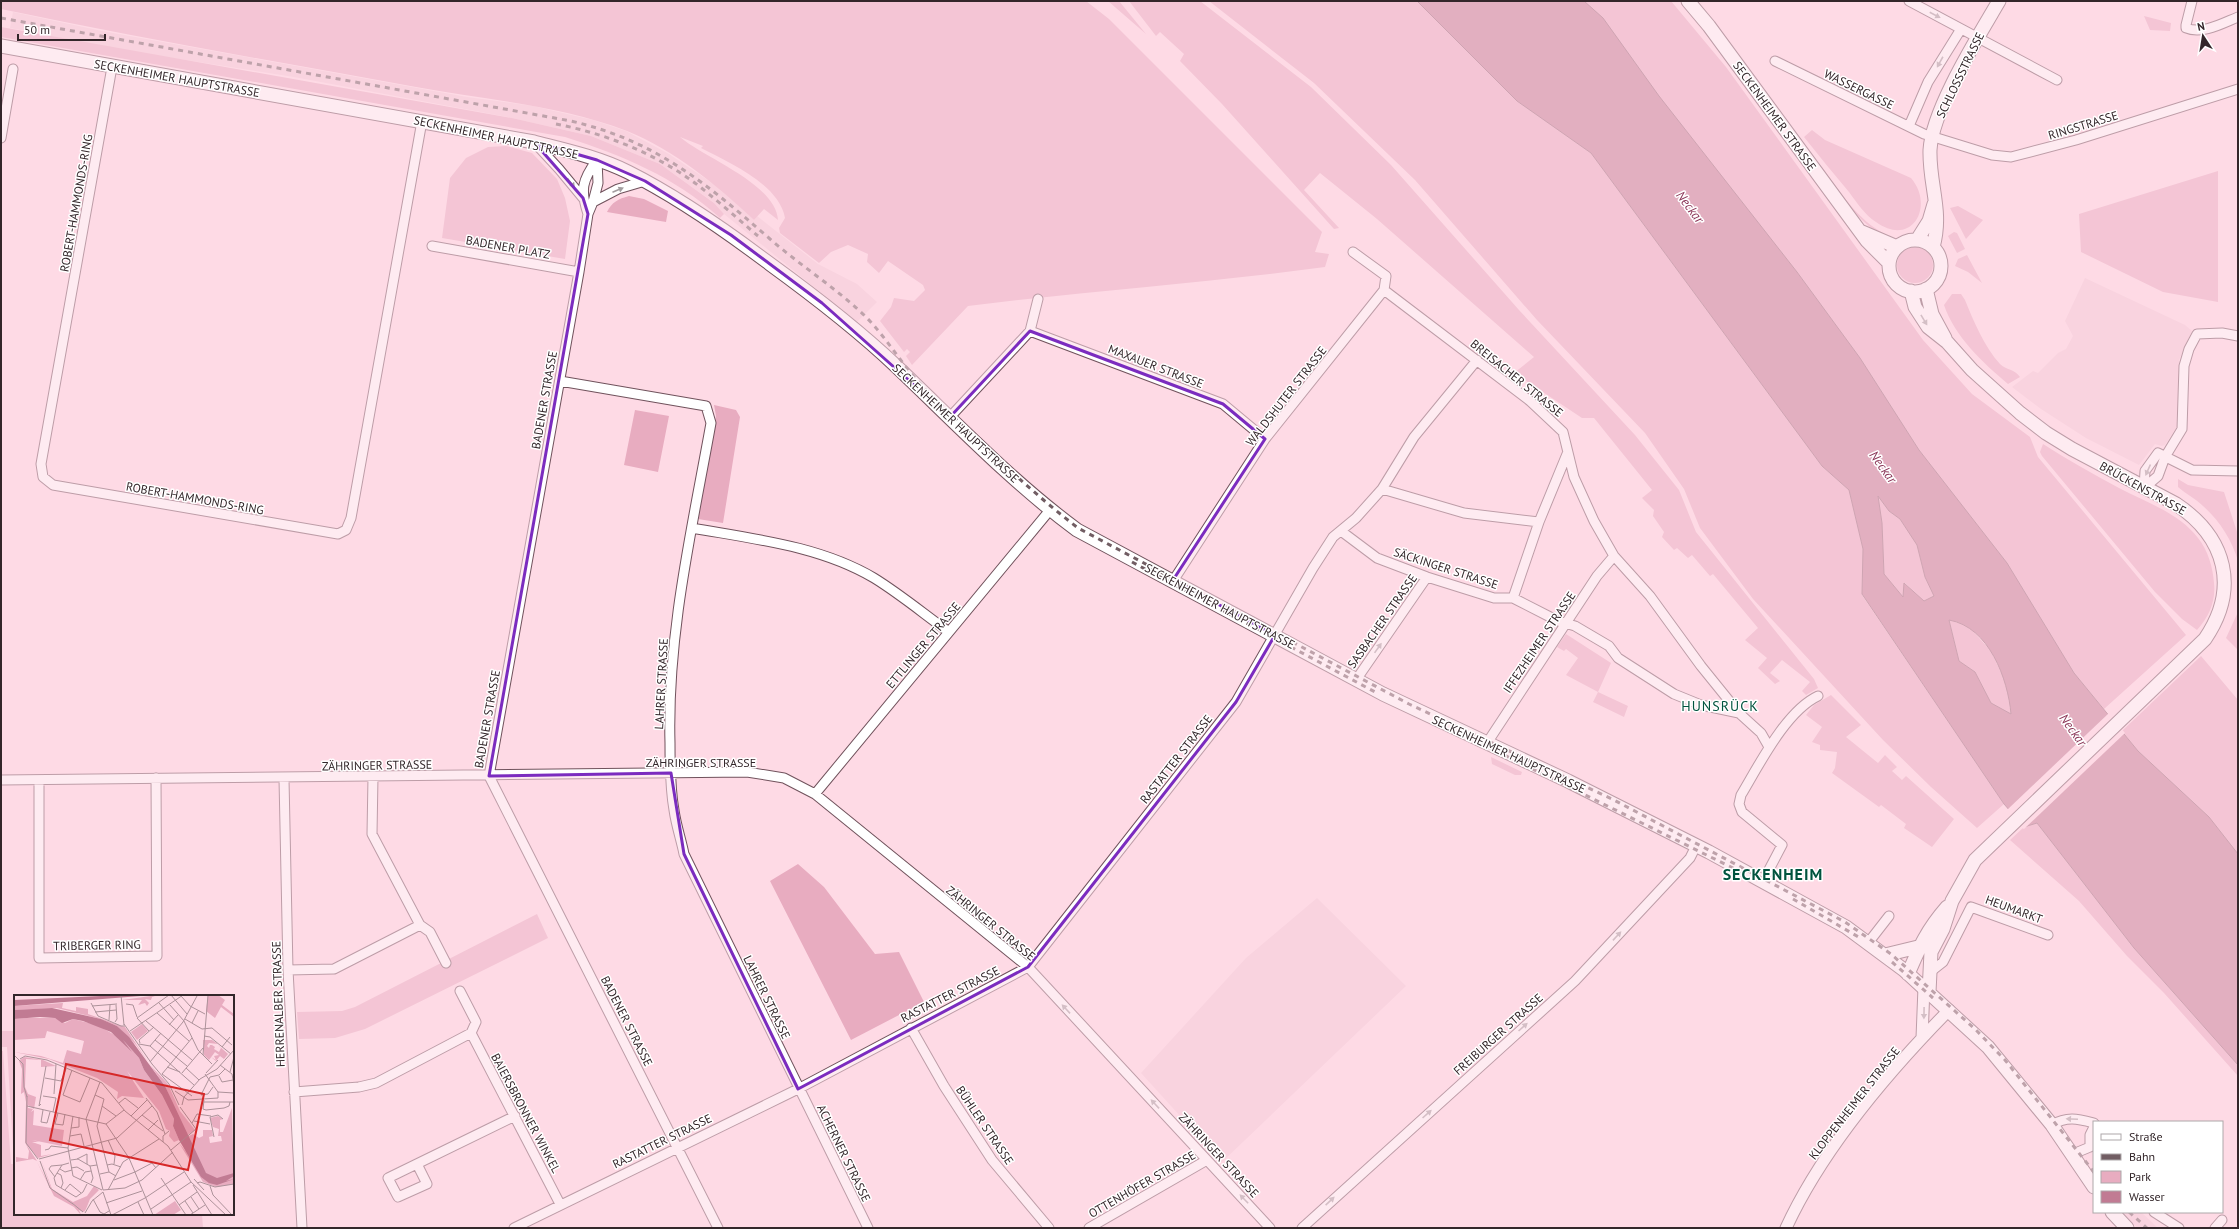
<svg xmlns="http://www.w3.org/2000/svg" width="2239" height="1229" viewBox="0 0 2239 1229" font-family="'PT Sans',sans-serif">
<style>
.built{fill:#f4cad7}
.green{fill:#e8acc0}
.water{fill:#c17b93;stroke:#966274;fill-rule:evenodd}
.pier{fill:#fedae5}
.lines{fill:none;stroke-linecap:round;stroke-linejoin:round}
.minor-casing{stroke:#70525c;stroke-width:11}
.tertiary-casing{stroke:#70525c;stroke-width:13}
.secondary-casing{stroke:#70525c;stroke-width:15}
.minor{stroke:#fff;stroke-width:9}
.tertiary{stroke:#fff;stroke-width:11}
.secondary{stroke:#fff;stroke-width:13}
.rail{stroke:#715d63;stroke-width:3;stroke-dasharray:5 5;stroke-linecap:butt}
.oneway{fill:#a39d9f}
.marked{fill:none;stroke:#7b2cbf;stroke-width:3;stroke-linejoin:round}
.labels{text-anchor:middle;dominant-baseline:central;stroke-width:3;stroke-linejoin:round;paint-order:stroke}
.street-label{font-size:12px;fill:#33262a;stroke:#fff}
.water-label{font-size:13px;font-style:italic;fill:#8a3557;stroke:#fff}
.quarter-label{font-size:14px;letter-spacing:1px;fill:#00533e;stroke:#fff}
.district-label{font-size:16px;font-weight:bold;letter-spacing:1px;fill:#00533e;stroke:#fff}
.inset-road{fill:none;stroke:#ad929a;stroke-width:1}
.view{fill:#d62828;fill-opacity:0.15;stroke:#d62828;stroke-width:2}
.inset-edge{fill:none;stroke:#33262a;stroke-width:2}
</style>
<rect width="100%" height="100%" fill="#fedae5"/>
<path class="built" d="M13,12L102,31L285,64L467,97L533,106L593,120L626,131L669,154L721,189L754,220L757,216L818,264L857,284L877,302L857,322L724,214L713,202L660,164L591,136L512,118L294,77L128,51L10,28Z
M2085,278L2185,325L2192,331L2179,360L2178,425L2165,445L2162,446L2155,444L2139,465L2086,438L2041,409L2012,387L2033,371L2038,373L2058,353L2066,349L2073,336L2065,321Z
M1317,898L1406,986L1222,1162L1141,1073L1246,958Z
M2123,1212H2141L2158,1228H2137Z"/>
<path class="green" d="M1,1H1086L1109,19L1322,232L1315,252L1329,254L1325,267C1206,283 1087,291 968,306L912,365L906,356L910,352L907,349L904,352L880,321L891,307L894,298L914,301L925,290L923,285L888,261L879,273L867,262L868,254L848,245L831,252L819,263L780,233L779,228L785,218C779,184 728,162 701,148L703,146L680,137C706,159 776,184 778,220L764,209L754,220C717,185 674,150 627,131C560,105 486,100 416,87C278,62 139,38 1,9Z
M1108,1H1119L1146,34Z
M1129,1H1200L1311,87L1391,165L1519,310L1635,435L1679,490L1696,532L1814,679L1818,688L1806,695L1802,691L1810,682L1782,660L1770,673L1780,681L1775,684L1758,668L1767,658L1745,640L1758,628L1713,574L1710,576L1692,555L1688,558L1677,548L1674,550L1662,537L1664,532L1653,516L1654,510L1642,498L1652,490L1594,418H1582L1514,373L1534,357L1377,219L1320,173L1304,190L1339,228L1334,229L1222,104L1180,61L1184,54L1160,32L1156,36Z
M1209,1H1417L1517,101L1591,153L1822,466L1849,490L1863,549L1862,595L2004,804L1977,828L1931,787L1883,740L1753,599L1700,528L1684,489L1645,433L1537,320L1415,180L1314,83Z
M1584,1H1671L1726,67L1923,340L1972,394L2030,437L2038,457L2186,635L2104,709L2074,673L2007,563L1919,450L1860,358L1797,272Z
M2144,16L2171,23L2170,31L2150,30Z
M1,27L512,118L591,136L660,164L714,203L724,214L720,218C675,177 622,155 565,137L1,37Z
M1812,130L1825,140L1911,178C1935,206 1912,248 1876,222C1865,215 1857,203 1849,192C1834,174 1819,156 1804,137Z
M506,146L532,153L557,179L565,198L570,221L565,259L442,238L450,178L466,158L488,147Z
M1822,167C1840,191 1857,220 1885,234L1884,236C1856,221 1840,194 1821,169Z
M2218,171V302L2163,292L2081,252L2079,214Z
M629,196L644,199L668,211L666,222L607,212C612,202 618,199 629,196Z
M1958,206L1983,220L1966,239L1950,208Z
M1954,232L1957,233L1965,249L1957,253L1948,236Z
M1897 265a18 18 0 1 1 36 0a18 18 0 1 1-36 0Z
M1967,255L1982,283L1968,272L1955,266L1958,259Z
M1952,294H1961L1965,300C1973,320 1985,348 2000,364C2006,370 2015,369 2020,377L2008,384C1982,362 1955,337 1944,305Z
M714,405L736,410L740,417L723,523L698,519L716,416Z
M635,410L669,416L658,472L624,465Z
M2043,444C2068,460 2093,474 2119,488C2146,502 2179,513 2198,538C2208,550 2213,568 2214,583C2216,601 2209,617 2197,630L2182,619L2155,592L2042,456L2040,452Z
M2178,479L2188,485L2224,492L2238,535V561C2232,540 2219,520 2203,506C2196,499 2186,494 2178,487Z
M1878,496L1889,511L1900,519L1917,545L1925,577L1934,596L1924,601L1905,583L1903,597L1884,574L1882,523Z
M2238,612V650L2226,638Z
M1949,619L1963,624L1972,630L1991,651L2006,683L2011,715L1991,703L1975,672L1959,661Z
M1566,634L1611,663L1598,692L1628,706L1624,717L1593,702L1598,692L1566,675L1578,658L1566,649L1564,651L1557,647Z
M2201,656L2238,700V854L2209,817L2138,751L2122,731Z
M1831,695L1861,725L1846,737L1878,763L1885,755L1897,767L1892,771L1902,780L1906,776L1954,819L1932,847L1904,828L1906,824L1881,805L1879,807L1832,773L1835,768L1837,752L1820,750V745L1812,742L1822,727L1806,715L1814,705Z
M1491,757L1522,772L1521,775H1515L1492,764Z
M2037,823L2134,948L2238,1065V1076L2164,993L2127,956L2079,901L2010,840L2024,827Z
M798,864L824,887L875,954L899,952L924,1002L851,1040L770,881Z
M537,914L548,938L365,1029L335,1038L299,1039L297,1012L342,1011L355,1007Z
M1,1031H15V1214H202L203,1228H1V1051H3L11,1164H14L7,1047H1Z"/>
<path class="water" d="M1417,1H1584L1603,18L1659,96L1797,272L1860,358L1919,450L2007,563L2074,673L2138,751L2209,817L2238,854V1065L2134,948L2037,823L2024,827L2004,804L1862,594L1863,549L1849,490L1822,466L1591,153L1517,101ZM1878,496L1889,511L1900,519L1917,545L1925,577L1934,596L1924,601L1904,583L1903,597L1884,574L1882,523ZM1949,620C1989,627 2008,679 2011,714L1991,703L1975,672L1959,661Z"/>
<path class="pier" d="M2109,713L2125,733L2024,829L2022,828L2007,810Z"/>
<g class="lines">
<defs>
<path id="minor" d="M1909,1L2057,80
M2192,1L2186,25V28C2202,35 2223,23 2238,17
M1775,61L1924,134L1992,155L2011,157L2076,140L2238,89
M112,67L41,464L43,477L53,485L338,534L346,530L351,518L422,121
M1909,126L1928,82L1961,29
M1,138L13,69
M534,142L559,169L583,198
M597,160L598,183L593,202L588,214L579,272L489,776L718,1228
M593,202L618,189L645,181
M588,214C580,190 582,180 597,160
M432,246L579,272
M1353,252L1386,276L1384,290
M1384,290L1530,401L1563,432L1574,477L1594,521L1614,556L1650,596L1701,666L1739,713L1761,733L1769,747
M1030,331L1038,299
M560,381L706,406L711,423C692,529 667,635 670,743C670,765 670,788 674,810C676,825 681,839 684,854L868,1228
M950,417L1030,331L1223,404L1265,439
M2144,488L2158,476L2165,457L2182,429L2184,366L2189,349L2197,334L2222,333L2238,336
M2144,488L2145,471L2158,453L2192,470L2238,471
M1382,489L1464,513L1539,522
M692,528C754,539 820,546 874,578C900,594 924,614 949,632
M1341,531L1377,558L1427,577L1494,598H1513L1558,621L1575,626L1609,646L1618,658L1674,694L1701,705L1739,713
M1173,581L1265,439L1384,290
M1513,598L1539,522L1567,454
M1356,680L1427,577
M1487,743L1597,576L1614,556
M284,779L288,970L302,1228
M1,780L747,772L784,778L815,794L1028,967L1270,1228
M39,780V958L157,956L156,778
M815,794L1050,510
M1763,881L1782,845L1742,812L1739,804L1741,795C1759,765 1786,711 1818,696
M420,925L430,932L446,963
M1868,943L1889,916
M288,970L334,969L420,925L372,834L373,777
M1929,973L1943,962L1971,907L2048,935
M460,991L476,1022L471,1033
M911,1028L944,1086L992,1160L1049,1228
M294,1092L359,1087L376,1083L471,1033L560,1204
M2052,1125C2067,1116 2078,1119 2094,1123
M2090,1147V1135L2094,1127
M2073,1154L2090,1147
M417,1164L427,1184L398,1197L388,1178L515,1116
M2154,1212L2179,1228
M514,1228L798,1089L1028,967L1236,702L1313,568L1333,537L1356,518L1382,489L1414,437L1477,360
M1089,1228L1207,1160
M1302,1228L1575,981L1690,858L1696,846
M2215,1228L2222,1220"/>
<path id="tertiary" d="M1922,1038L1924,987
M1786,1228C1822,1150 1889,1071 1949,1010"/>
<path id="secondary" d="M1688,1L1709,26L1867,241L1889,263
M1,46L534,142C565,150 598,157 628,172C678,197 725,230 770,264C814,296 857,329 896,366C955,422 1012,482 1077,530L1383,694L1568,781L1709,852L1846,927L1904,970L1988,1047L2052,1125L2094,1187
M1862,232L1897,247
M1917,240L1929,221L1934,204
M1889 266a26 26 0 1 1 52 0a26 26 0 1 1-52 0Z
M1933,247C1943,211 1929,185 1930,150C1932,110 1978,37 1999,1
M1926,289L1932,314L1945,338
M1911,291L1915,307L1928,327L1947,342L1972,370L2020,413L2046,433L2072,449L2176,504C2227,538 2239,589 2205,639L1975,860L1952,901L1943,929L1931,952L1929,992
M1885,955L1918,947
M1908,974C1920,946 1927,930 1947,907
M2112,1212L2127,1228"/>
</defs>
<use href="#minor" class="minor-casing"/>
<use href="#tertiary" class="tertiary-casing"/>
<use href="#secondary" class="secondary-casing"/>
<use href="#minor" class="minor"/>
<use href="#tertiary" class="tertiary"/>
<use href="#secondary" class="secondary"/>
<path class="rail" d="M1,18L571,121C656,141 706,183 770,239C801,266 836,288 865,316C884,335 898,358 915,378C932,397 951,414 969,432C1004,465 1039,498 1078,528L1409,704L1612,799L1845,922L1891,954L1975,1029L2005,1060L2094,1172
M556,124C607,134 657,154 699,186C719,202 738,219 758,236
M1132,562L1377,693
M1478,742L1745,874
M1793,899L1862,939
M1892,962L1933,998
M2129,1212L2147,1228"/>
</g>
<defs><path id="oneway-solid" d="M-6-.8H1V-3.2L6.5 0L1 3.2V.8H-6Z"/></defs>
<g class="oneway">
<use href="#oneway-solid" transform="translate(1935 15) rotate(28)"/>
<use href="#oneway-solid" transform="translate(1940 62) rotate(119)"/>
<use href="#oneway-solid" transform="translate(571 183) rotate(52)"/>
<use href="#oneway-solid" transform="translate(618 190) rotate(-23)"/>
<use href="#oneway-solid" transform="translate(1924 320) rotate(59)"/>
<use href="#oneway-solid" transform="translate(2148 470) rotate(114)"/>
<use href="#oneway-solid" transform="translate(1378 648) rotate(-55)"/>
<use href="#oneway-solid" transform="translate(1617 936) rotate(-47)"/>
<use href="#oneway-solid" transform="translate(1066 1009) rotate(-133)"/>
<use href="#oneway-solid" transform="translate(1924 1013) rotate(91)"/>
<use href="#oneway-solid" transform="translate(1523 1027) rotate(-42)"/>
<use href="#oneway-solid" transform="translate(1155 1104) rotate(-133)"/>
<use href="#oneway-solid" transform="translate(1427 1114) rotate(-42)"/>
<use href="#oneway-solid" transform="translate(2072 1119) rotate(-177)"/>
<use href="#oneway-solid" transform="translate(1244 1199) rotate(-134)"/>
<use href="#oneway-solid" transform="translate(1330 1201) rotate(-43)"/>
</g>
<path d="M0 0H2239V1229H0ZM534,142L597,160L645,181L731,235L822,303L950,417L1030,331L1223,404L1265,439L1173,580L1275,635L1236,702L1028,967L798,1089L684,854L671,773L489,776L588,214L583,198Z" fill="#fedae5" fill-opacity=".55" fill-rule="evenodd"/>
<path class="marked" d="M534,142L597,160L645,181L731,235L822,303L950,417L1030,331L1223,404L1265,439L1173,580L1275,635L1236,702L1028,967L798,1089L684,854L671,773L489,776L588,214L583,198Z"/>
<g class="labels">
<g class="street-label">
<text transform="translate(1960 75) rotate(-64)">SCHLOSSSTRASSE</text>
<text transform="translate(177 78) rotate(10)">SECKENHEIMER HAUPTSTRASSE</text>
<text transform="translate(1859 89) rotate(26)">WASSERGASSE</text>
<text transform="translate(1775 116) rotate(54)">SECKENHEIMER STRASSE</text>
<text transform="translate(2083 125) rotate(-17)">RINGSTRASSE</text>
<text transform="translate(496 137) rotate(12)">SECKENHEIMER HAUPTSTRASSE</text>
<text transform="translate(76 203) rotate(-80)">ROBERT-HAMMONDS-RING</text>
<text transform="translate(508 247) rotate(10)">BADENER PLATZ</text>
<text transform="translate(1156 366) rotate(21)">MAXAUER STRASSE</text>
<text transform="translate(1517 378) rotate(39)">BREISACHER STRASSE</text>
<text transform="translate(1286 396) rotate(-52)">WALDSHUTER STRASSE</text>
<text transform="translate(544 400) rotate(-80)">BADENER STRASSE</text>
<text transform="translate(956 423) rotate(43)">SECKENHEIMER HAUPTSTRASSE</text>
<text transform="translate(2143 488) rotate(29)">BRÜCKENSTRASSE</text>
<text transform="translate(195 498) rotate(10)">ROBERT-HAMMONDS-RING</text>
<text transform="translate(1446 568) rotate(18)">SÄCKINGER STRASSE</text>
<text transform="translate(1220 606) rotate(28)">SECKENHEIMER HAUPTSTRASSE</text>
<text transform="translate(1382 621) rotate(-55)">SASBACHER STRASSE</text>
<text transform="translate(1539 642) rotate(-56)">IFFEZHEIMER STRASSE</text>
<text transform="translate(923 645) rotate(-50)">ETTLINGER STRASSE</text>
<text transform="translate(661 684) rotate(-87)">LAHRER STRASSE</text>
<text transform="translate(487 719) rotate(-80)">BADENER STRASSE</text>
<text transform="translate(1509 754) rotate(25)">SECKENHEIMER HAUPTSTRASSE</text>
<text transform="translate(1176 759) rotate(-52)">RASTATTER STRASSE</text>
<text x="701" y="762">ZÄHRINGER STRASSE</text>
<text transform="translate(377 765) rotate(-1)">ZÄHRINGER STRASSE</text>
<text transform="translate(2014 909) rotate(20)">HEUMARKT</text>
<text transform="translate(991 923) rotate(39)">ZÄHRINGER STRASSE</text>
<text transform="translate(97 945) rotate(-1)">TRIBERGER RING</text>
<text transform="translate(950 994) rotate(-27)">RASTATTER STRASSE</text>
<text transform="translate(767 997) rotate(64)">LAHRER STRASSE</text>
<text transform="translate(278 1004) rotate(-92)">HERRENALBER STRASSE</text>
<text transform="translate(627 1021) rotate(63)">BADENER STRASSE</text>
<text transform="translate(1498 1034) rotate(-42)">FREIBURGER STRASSE</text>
<text transform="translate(1854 1103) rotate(-52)">KLOPPENHEIMER STRASSE</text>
<text transform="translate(526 1113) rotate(62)">BAIERSBRONNER WINKEL</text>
<text transform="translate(985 1125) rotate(56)">BÜHLER STRASSE</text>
<text transform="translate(662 1141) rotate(-26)">RASTATTER STRASSE</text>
<text transform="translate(844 1153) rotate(64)">ACHERNER STRASSE</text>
<text transform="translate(1219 1155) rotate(47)">ZÄHRINGER STRASSE</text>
<text transform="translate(1142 1184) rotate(-30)">OTTENHÖFER STRASSE</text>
</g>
<g class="water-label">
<text transform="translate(1690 207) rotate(53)">Neckar</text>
<text transform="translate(1883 467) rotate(54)">Neckar</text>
<text transform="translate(2073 730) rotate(54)">Neckar</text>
</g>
<g class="quarter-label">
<text x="1720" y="706">HUNSRÜCK</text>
</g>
<g class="district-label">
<text x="1773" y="874">SECKENHEIM</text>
</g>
</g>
<g transform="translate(14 995)">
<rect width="220" height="220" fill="#fedae5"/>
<path d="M144,0L138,2L137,5L131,4L135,8L133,11L131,8L124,10L128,5H108ZM194,0H204L211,5L208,10L220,19V22L207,12L201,23L192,16ZM49,8L48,13L62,16V12L74,14V19L111,32L136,70L154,89L166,116L181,135L172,141L151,91L122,50L103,31L87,24L43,13L0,15V11ZM13,23H41L51,28L59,24L83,30L106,43L116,55L109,45L125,63L130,75L148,100L160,124L159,131L165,145L160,147L155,141L156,136L152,134L145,116L113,76L130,103L108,101L103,104L104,97L83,83L35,64L0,57L27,61L49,68L53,55L67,59L70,46L33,36L31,43L0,45V24ZM128,29L134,36L123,45L117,37ZM189,45H198L204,49L195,48L193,51L195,53L196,50H198L201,52L200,54L205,57L207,53L204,50L214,59L210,64L206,61L202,66L197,62L202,65L200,61L205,60L201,57L195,65L190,60ZM10,62L29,65L42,71L27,72V65L12,64L11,92L14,99L22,102L20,114L14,110V113L19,114L17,117L20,115L19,130L50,135L48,151L18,145L25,147H18L27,150V161L38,159L24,163L12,149L23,166L19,164L2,167V162L14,164L15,156L11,147L12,107L10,97L7,99L8,74L5,66ZM218,113L220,189L202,192L189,187L165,148L194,183L173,142L179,139L185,143L189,141V135H198L199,141L195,142L196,148L208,146L207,141H204L205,134L199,132L196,123L204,121L209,124L206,125V137H209ZM27,164L38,194L59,207L73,201L80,191L85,195L76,204L72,214L70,217L65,215L67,220L60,212L40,201L23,167L37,193ZM161,206L167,215L159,220H140Z" fill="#e8acc0"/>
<path d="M108,0H139L0,11V5ZM38,13L87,24L103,31L115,42L151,91L192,178L203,183L220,178V181L212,186L220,184L203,190L195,188L187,182L165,145L159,131L160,124L148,100L130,75L125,63L109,45L118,57L97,37L69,26L59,24L48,28L41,23L26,22L0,24V15Z" fill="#c17b93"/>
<path class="inset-road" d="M107,0L110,30M157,0L173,19M167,1L176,11L191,19M77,8L84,21L107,31H111M145,8L160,25M112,9L119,10L123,22M156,10L170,26L184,55L198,69M78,11L103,9M81,17L102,15M143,18L175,46M171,24L188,34L198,33L218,50M95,25L96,10M132,26L178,65M101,27L103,24L102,10M178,28L184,16M110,29L138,69L155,89L165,110M155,30L164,20M116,36L169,0M135,36L123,23L155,0M190,41L196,42L217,59M178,43L148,79L178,101M141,45L173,71M126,48L125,45L140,32M125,49L136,51L180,90M136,51L147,38M208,52L216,42M0,60L9,69L10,92L13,102M189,60L194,0M6,64L11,61L33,65L88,88L111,116L154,151L177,187L212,220M136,67L169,27L183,1M206,70L218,79L220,90M153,72L166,77M172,73L185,85M58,75L49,100L66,107L76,83M216,77L220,62M168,78L189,53M192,78L204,65M205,81L208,87L219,85M31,83L47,86L52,74M86,87L72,124L89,195M199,92L194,99L187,100L196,82L205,80L211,74M161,96L174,105L204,103V97L191,79M204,97L220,98M40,99L42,69M81,100L90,104L83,131L95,177M13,101L12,148L24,164M29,101L42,103L39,117M132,103L143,117L151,139M190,105L189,114L192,115L210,113L215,111L216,107M190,107H220M105,108L111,103L124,113M27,109L25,111L32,71M168,110L170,102L186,84L203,74L220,55M13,111L92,129L115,163L139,220M88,111L102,121M29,115L27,127L33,128L36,117M44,118L41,129L49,130L51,119M128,120L149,136M59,121L54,153L59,181L88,195M117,121L133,105M180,126L196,129M178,128L183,119L197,121M92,129L110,115M57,133L65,132V122M134,135L144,125M56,141L67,139L70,151M200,142L196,122L204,120L209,124M94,145L101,161L100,169M149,147V141L155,136M31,155L35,154L37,151L54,153M157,155L182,134L166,112M25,164L103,143L138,111M63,164L73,159V169M57,165L64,164L76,171L83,170M26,166L36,193L59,209M55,168L48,170L40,183L42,190L62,202L69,197L73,189M93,170L98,169L107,172M76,171L79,183L77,188M57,173L63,172L70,176M46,174L51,177L58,175M121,177L138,168L142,173M43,178L47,180L49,188L47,193M86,179L95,177L102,181M41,182L35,174L37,171L48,170M147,183L172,220M180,184L190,195M66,185L71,177L77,176M100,185L121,177M183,188L186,187L201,192L220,189M179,190L198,220M196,191L199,200L218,220M51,195L56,189L67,198M89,195L111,193L128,185L159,157M94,195L109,167L145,144M89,197L97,220M177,202L185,214M79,204L86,217L90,219L95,216M171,206L179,218M124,207L130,220M58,208L69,217M92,208L128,196M165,210L183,197M137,214L177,187M71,218L78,206L89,197M98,220L131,203L170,177M176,220L191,210"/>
<path class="view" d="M52,69L190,99L174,175L36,145Z"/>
<rect width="220" height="220" class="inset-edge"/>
</g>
<rect width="2239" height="1229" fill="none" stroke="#33262a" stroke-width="4"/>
<rect x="2093" y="1121" width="130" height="92" fill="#ffffff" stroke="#ada8aa"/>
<rect x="2101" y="1134" width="20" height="6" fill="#ffffff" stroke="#ada8aa"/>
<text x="2129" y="1141" font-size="12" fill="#33262a">Straße</text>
<rect x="2101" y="1154" width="20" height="6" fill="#715d63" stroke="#ada8aa"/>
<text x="2129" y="1161" font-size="12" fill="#33262a">Bahn</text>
<rect x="2101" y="1171" width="20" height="12" fill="#e8acc0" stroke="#ada8aa"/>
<text x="2129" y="1181" font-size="12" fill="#33262a">Park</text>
<rect x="2101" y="1191" width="20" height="12" fill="#c17b93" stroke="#ada8aa"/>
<text x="2129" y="1201" font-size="12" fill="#33262a">Wasser</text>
<g transform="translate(2203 36) rotate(348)" stroke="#ffffff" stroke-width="3" paint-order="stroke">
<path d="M0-3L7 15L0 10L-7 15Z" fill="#33262a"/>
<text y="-6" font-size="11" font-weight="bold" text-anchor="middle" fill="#33262a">N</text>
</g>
<path d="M18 34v6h87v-6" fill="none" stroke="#33262a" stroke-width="2"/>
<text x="24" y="34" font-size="12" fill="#33262a" stroke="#ffffff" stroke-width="3" paint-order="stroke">50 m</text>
</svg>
